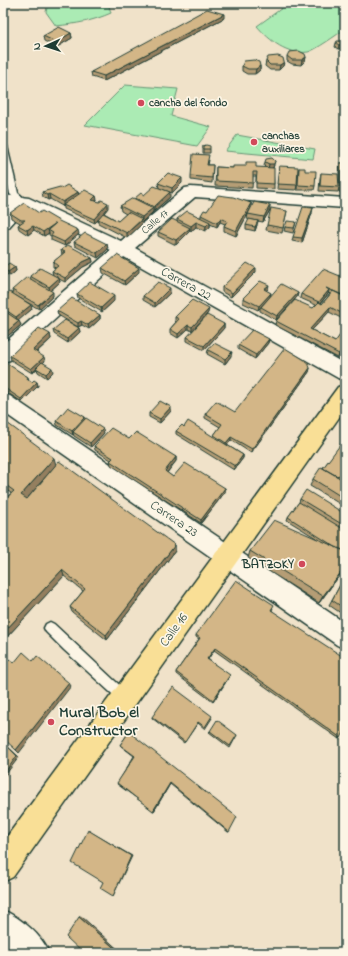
<svg xmlns="http://www.w3.org/2000/svg" width="348" height="956" viewBox="0 0 348 956" font-family="'Indie Flower',sans-serif">
<style>
.green{fill:#abebb4;stroke:#659474}
.lines{fill:none;stroke-linecap:round;stroke-linejoin:round}
.service-casing{stroke:#1f3d34;stroke-width:3}
.minor-casing{stroke:#1f3d34;stroke-width:3}
.trunk-casing{stroke:#1f3d34;stroke-width:3}
.service{fill:#fcf5e5;fill-rule:evenodd}
.minor{fill:#fcf5e5;fill-rule:evenodd}
.trunk{fill:#f9df96;fill-rule:evenodd}
.wall{fill:#b59d74;stroke:#1f3d34;fill-rule:evenodd}
.shaded-wall{fill:#947f5e;stroke:#1f3d34}
.building{fill:#d3b687;stroke:#1f3d34}
.poi-dot{fill:#d1495b;stroke:#fcf5e5;stroke-width:1.5}
.labels{text-anchor:middle;dominant-baseline:central;stroke-width:3.5;stroke-linejoin:round;paint-order:stroke}
.far-poi-label{font-size:11px;font-weight:bold;fill:#1f3d34;stroke:#fcf5e5;text-anchor:start}
.far-street-label{font-size:11px;fill:#1f3d34;stroke:#fcf5e5}
.street-label{font-size:13px;fill:#1f3d34;stroke:#fcf5e5}
.poi-label{font-size:13px;font-weight:bold;fill:#1f3d34;stroke:#fcf5e5;text-anchor:end}
.near-poi-label{font-size:16px;font-weight:bold;fill:#1f3d34;stroke:#fcf5e5;text-anchor:start}
</style>
<rect width="100%" height="100%" fill="#f0e2c9"/>
<filter id="ink" filterUnits="userSpaceOnUse"><feTurbulence type="fractalNoise" baseFrequency=".025" numOctaves="2"/><feDisplacementMap in="SourceGraphic" scale="8" xChannelSelector="R" yChannelSelector="G"/><feConvolveMatrix kernelMatrix="1 2 1 2 8 2 1 2 1" color-interpolation-filters="sRGB"/></filter>
<g filter="url(#ink)">
<path class="green" d="M48,3H108L111,13C93,21 76,24 56,26L46,12Z
M289,3H345V29C338,34 314,51 308,52C287,55 270,41 257,26Z
M125,85L178,89L171,116L211,127L197,146L85,125Z
M237,135L315,149L313,159L225,151Z"/>
<g class="lines">
<defs>
<path id="service" d="M3,144L7,146L18,193L26,200V204H20L10,194L3,162Z
M50,622L54,624L129,694L131,698L129,702L125,704L121,702L64,650L46,632L44,628L46,624Z"/>
<path id="minor" d="M191,187L345,198V208L195,197L135,248L345,364V381L338,378L124,257L10,360L3,362V344L111,250L25,209L9,227L3,228V213L10,206L3,205V195L29,198L121,241L185,188Z
M3,394L10,396L345,623V649L337,645L3,412Z
M3,910C21,918 42,935 49,953H12L3,945Z"/>
<path id="trunk" d="M345,385V409L13,877L3,882V842L338,387Z"/>
</defs>
<use href="#service" class="service-casing"/>
<use href="#minor" class="minor-casing"/>
<use href="#trunk" class="trunk-casing"/>
<use href="#service" class="service"/>
<use href="#minor" class="minor"/>
<use href="#trunk" class="trunk"/>
</g>
<path class="wall" d="M224,18L104,81L92,77L91,72Z
M71,33L72,38L57,47L44,41L43,36Z
M336,43H344L343,48L338,49L335,47Z
M287,56L306,57L305,61L301,65L292,64L287,61Z
M266,61L284,62L283,66L279,70H270L265,66Z
M242,66H260V70L255,74H247L242,71Z
M203,146L210,149V153H203Z
M209,160L208,165H213L212,183L191,180V176Z
M265,162L274,165L273,168L274,184V189L256,188V176H253L252,188L215,186L216,167L233,168H266L264,166Z
M340,163H345V192H339V188L338,192L319,191L320,178L321,173L339,184V168Z
M279,166L297,185L296,190L277,189Z
M299,168L305,171L315,186L314,190H297L298,173Z
M158,183H182L172,193L159,188Z
M62,188L78,192L79,195L96,196L97,200L96,201L108,208L104,213L118,221L126,214L121,211L120,206L135,199V198L144,195L170,197L154,211H153V212L142,222V224L127,238L98,223V220L95,223L64,209V207L50,199L48,200L43,197L42,192Z
M251,203V208L236,236L224,231V226L225,224L220,222L217,227L210,224V227L205,231L196,227L191,231L189,230V232L176,245L158,236V232L177,222V219L201,217V215L207,211Z
M270,210L263,222L247,219L248,214Z
M287,211L282,233L266,230L267,225Z
M10,213H39L79,234L65,246L51,240V236L49,235V233L44,236L34,230L28,235L19,229L18,225L20,223L11,218Z
M312,213L302,243L292,241L293,237Z
M296,222L293,233L284,231L285,227Z
M246,225H257L255,231L246,229Z
M74,242L107,244L108,249L98,258L75,246Z
M61,250L92,258L93,262L83,267L65,282L59,279L60,282L50,291L53,296L39,309L16,296L32,309L18,320L21,325L3,340V297L13,294L12,290L31,280L30,276L53,275L52,271L56,268L53,267V262L62,255Z
M15,267L16,271L10,276L4,273L3,268Z
M102,268L139,272L125,285L103,273Z
M256,272L231,297L222,292V287Z
M345,278V328L342,326L343,322L345,320L329,312L312,330L335,342L345,338V348L338,358L275,325L276,321L313,308L316,305L300,298L301,294ZM329,293L330,294L322,304L321,303Z
M268,289L266,291L271,293L270,296L298,293L297,297L276,320L260,311V308L258,310L243,303V298Z
M170,293L155,307L143,300V296Z
M77,294L114,301L102,312L78,298Z
M57,311L100,315V319L89,329L82,325L78,327L58,315Z
M208,313L192,331L188,329L178,338L170,333V329L176,322L175,321V317Z
M224,324V328L204,350L187,341V337Z
M79,328L80,332L68,343L54,334L53,330Z
M50,334L51,339L37,352L45,361L43,363L53,372L47,378L38,372L37,369L32,373L11,360L10,356Z
M269,339L268,343L255,359L238,349V345Z
M208,350L231,356L225,364L207,354Z
M3,362L28,377L29,380L32,382H37L38,386L22,402L3,390Z
M310,368L309,372L251,453L231,440L227,445L243,455V458L234,470L176,434V431L184,427L214,437V435L220,427L205,418V414L235,412Z
M171,411L160,423L149,417V413Z
M85,417V419L104,433L91,447L74,436L73,434V435L57,425L56,421Z
M3,420L56,465L26,499L175,545V551L107,640L72,612L70,607L83,591L64,576L3,641V501L11,493L3,488Z
M129,439L176,457V461L167,473L173,477L225,488V492L201,523L111,465L110,461L111,460L95,450L94,446Z
M345,442V507L310,486L313,479Z
M300,499L345,514V568L319,603L248,558L250,551L316,538L287,520L288,517L299,502Z
M345,576V616L329,605Z
M273,608L272,610L341,738L339,739L214,650L208,659L229,677L213,702L176,674V672L199,639L196,637V635Z
M152,717L212,718L205,729L198,723L184,743L152,718Z
M210,731L237,735L230,748L209,732Z
M129,732L229,832H228L170,784L154,811L117,784L134,756L121,746L120,745Z"/>
<path class="shaded-wall" d="M224,14V18L104,81V76Z
M71,33L72,38L57,47L56,42Z
M344,43L343,48L338,49L339,45Z
M306,57L305,61L301,65L302,60Z
M284,62L283,66L279,70L280,65Z
M260,66V70L255,74L256,69Z
M275,161L273,168L268,169L269,164Z
M182,178V183L172,193V188Z
M78,192L79,196L63,205V207V202Z
M170,192V197L154,211V207Z
M49,194L50,199L48,200L47,195Z
M96,196L97,200L92,204V200Z
M5,203L6,207L4,210L3,211V206Z
M108,203V208L95,223L94,219Z
M251,203V208L236,236V231Z
M270,205V210L263,222L264,217Z
M153,208V212L142,222V224L127,238V233L142,220V217Z
M313,208L312,213L302,243V238Z
M221,218L220,222L217,227V223Z
M258,221L257,225L255,231V227Z
M196,222V227L191,231V226Z
M210,222V227L205,231L206,226Z
M56,223L48,230L49,233L44,236L43,232Z
M33,226L34,230L28,235L27,230Z
M190,228L189,232L176,245V240Z
M78,230L79,234L65,246L64,242Z
M107,244L108,249L98,258L97,253Z
M92,258L93,262L83,267L65,282V278L83,262Z
M15,267L16,271L10,276L8,272Z
M139,268V272L125,285L124,281Z
M256,268V272L231,297L232,293Z
M59,278L60,282L50,291L49,287Z
M269,285L268,289L263,293L264,289Z
M170,288V293L155,307V303Z
M329,290L328,294L318,306L319,302Z
M53,292V296L39,309L38,305Z
M271,293L270,297L258,310L259,306Z
M298,293L297,297L276,320L277,316Z
M114,296V301L102,312L101,308Z
M31,305L32,309L18,321L16,317Z
M330,307L329,312L309,333L310,329Z
M209,309L208,313L192,331V327Z
M100,315V319L89,329L88,325Z
M19,321L21,325L3,340V335Z
M81,321L82,325L78,327V323Z
M224,324V328L204,350V346Z
M188,325V329L178,338V334Z
M79,328L80,332L68,343L67,339Z
M50,334L51,339L34,354L33,350Z
M269,339L268,343L255,359L256,355Z
M345,346V348L338,358L339,354Z
M232,352L231,356L225,364V359Z
M44,357L45,361L32,373L31,369Z
M52,368L53,372L47,378L46,374Z
M310,368L309,372L251,453L252,449Z
M37,382L38,386L22,402L21,399Z
M171,407V411L160,423V419Z
M85,417L86,421L73,432V435L72,431Z
M103,429L104,433L91,447L90,443Z
M231,437V440L226,447V443Z
M243,455V458L234,470L235,466Z
M176,457V461L165,475V471Z
M54,458L56,465L24,502L21,495Z
M225,488V492L201,523V520Z
M175,545V551L107,640L106,635Z
M345,567V568L319,603L323,596Z
M62,570L64,576L3,641V633Z
M215,648L214,650L207,661V659Z
M230,675L229,677L213,702V700Z
M69,683L71,686L19,753L16,750Z
M3,742L19,757L3,778Z
M170,783V784L154,811H153Z
M89,831L132,856L113,896Z
M81,916L122,953H120L79,917Z"/>
<path class="building" d="M207,9L224,14L104,76L91,72Z
M59,27L71,33L56,42L43,36Z
M337,41H342L344,43L339,45L336,43Z
M299,51L305,54L306,57L302,60H292L287,56L289,52Z
M278,56L283,58L284,62L280,65H270L266,61L268,57Z
M254,60L259,62L260,66L256,69H248L242,66L244,61Z
M206,145L210,146V149H203V146Z
M193,154L209,155L207,165H213L212,178L191,176Z
M272,158L275,161L274,164H269L265,162L266,159Z
M246,162H256V167L274,168V184L256,183L257,172H253V183L216,181V167L233,168V166H246Z
M340,163H345V187H340Z
M279,166L298,167L297,185L277,184Z
M299,168H305V171H316L315,186L298,185Z
M168,173L182,178L172,188L158,183Z
M321,173L338,174L339,187L320,186Z
M67,185L78,192L63,202L49,194L47,195L42,192L60,187L62,188Z
M154,186L170,192L154,207L135,198L141,193L144,195Z
M85,190L96,196L92,200L100,202L101,200L108,203L94,219L63,205Z
M218,195L233,197L251,203L236,231L224,226L227,221L221,218L217,223L201,215L204,210L207,211Z
M3,197L5,203L3,206Z
M133,198L153,208L142,217L120,206Z
M254,202L270,205L264,217L248,214Z
M24,203L39,213L42,211L59,221L78,230L64,242L51,236L53,233L48,230L56,223L43,232L33,226L27,230L18,225L25,220H21L10,213Z
M303,207L313,208L302,238L293,237Z
M271,208L287,211L283,228L267,225Z
M187,211L210,222L206,226L196,222L191,226L177,219Z
M128,212L142,219L127,233L98,219L103,213L118,221Z
M172,219L190,228L176,240L158,232Z
M249,219L258,221L255,227L246,225Z
M287,221L296,222L294,228L285,227Z
M85,233L107,244L97,253L74,242Z
M68,245L92,258L83,262L65,278L52,271L58,266L53,262L65,252L61,250Z
M117,255L139,268L124,281L102,268Z
M9,263L15,267L8,272L3,268Z
M247,263L256,268L232,293L222,287Z
M40,268L59,278L49,287L30,276Z
M323,269L345,278V296L326,288L329,290L319,302L301,294Z
M27,277L53,292L38,305L12,290Z
M260,281L269,285L264,289L271,293L259,306L243,298Z
M90,282L114,296L101,308L77,294Z
M158,282L170,288L155,303L143,296Z
M281,284L298,293L277,316L261,307Z
M333,291L345,297V315L330,307L310,329L335,342L340,335L345,338V346L339,354L276,321L295,300L313,308L319,302L322,304Z
M10,292L31,305L16,317L3,308V297Z
M72,298L100,315L88,325L81,321L78,323L57,311Z
M192,300L209,309L192,327L188,325L178,334L170,329L179,319L175,317Z
M3,310L19,321L3,335Z
M207,315L224,324L204,346L187,337Z
M65,320L79,328L67,339L53,330Z
M39,328L50,334L33,350L44,357L31,369L10,356Z
M252,330L269,339L256,355L238,345Z
M214,343L232,352L225,359L208,350Z
M285,348L308,362L310,368L252,449L231,437L226,443L214,435L222,424L205,414L216,401L235,412Z
M3,361L28,377L27,379L32,382L34,380L37,382L21,399L3,387Z
M42,362L52,368L46,374L36,368Z
M160,401L171,407L160,419L149,413Z
M68,407L85,417L72,431L56,421Z
M86,418L103,429L90,443L73,432Z
M3,420L54,458L21,495L27,499L59,461L175,545L106,635L70,607L85,589L62,570L3,633V501L14,491L3,483Z
M188,421L243,455L235,466L176,431L182,425L184,427Z
M111,428L129,439L136,432L176,457L165,471L173,477L185,463L225,488L201,520L110,461L113,458L94,446Z
M343,441L345,442V479L338,475L337,476L323,468Z
M321,467L345,481V499L313,479Z
M306,490L345,514V526L300,499Z
M299,502L345,530V551L337,548L288,517Z
M274,520L345,551V567L323,596L250,551Z
M345,576V609L332,600Z
M236,580L274,605L271,610L345,658V730L341,738L215,648L207,659L230,675L213,700L176,672L200,638L196,635Z
M23,652L33,661L37,656L69,683L16,750L3,738V666L9,659L14,663Z
M173,687L212,716L205,727L198,722L185,742L152,717Z
M217,720L237,735L230,746L210,731Z
M129,732L237,817L229,832L170,783L153,811L117,783L135,756L120,745Z
M3,742L17,756L3,775Z
M88,830L131,856L113,896L100,888L103,882L72,863Z
M79,917L120,953H83L66,937Z"/>
</g>
<g class="poi-dot">
<circle cx="141" cy="103" r="4"/>
<circle cx="254" cy="142" r="4"/>
<circle cx="302" cy="564" r="4"/>
<circle cx="51" cy="722" r="4"/>
</g>
<g class="labels">
<g class="far-poi-label">
<text x="149" y="103">cancha del fondo</text>
<text x="262" y="136">canchas<tspan x="262" dy="13">auxiliares</tspan></text>
</g>
<g class="far-street-label">
<text transform="translate(155 222) rotate(-40)">Calle 17</text>
</g>
<g class="street-label">
<text transform="translate(186 284) rotate(29)">Carrera 22</text>
<text transform="translate(174 519) rotate(34)">Carrera 23</text>
<text transform="translate(174 630) rotate(-54)">Calle 16</text>
</g>
<g class="poi-label">
<text x="294" y="564">BATZOKY</text>
</g>
<g class="near-poi-label">
<text x="59" y="713">Mural Bob el<tspan x="59" dy="18">Constructor</tspan></text>
</g>
</g>
<rect width="348" height="956" fill="none" stroke="#fcf5e5" stroke-width="16"/>
<rect x="8" y="8" width="332" height="940" fill="none" stroke="#1f3d34" stroke-width="1.5" filter="url(#ink)"/>
<g transform="translate(46 46) rotate(267)" stroke="#fcf5e5" stroke-width="3" paint-order="stroke">
<path d="M0-3L7 15L0 10L-7 15Z" fill="#1f3d34"/>
<text y="-6" font-size="11" font-weight="bold" text-anchor="middle" fill="#1f3d34">N</text>
</g>
</svg>
